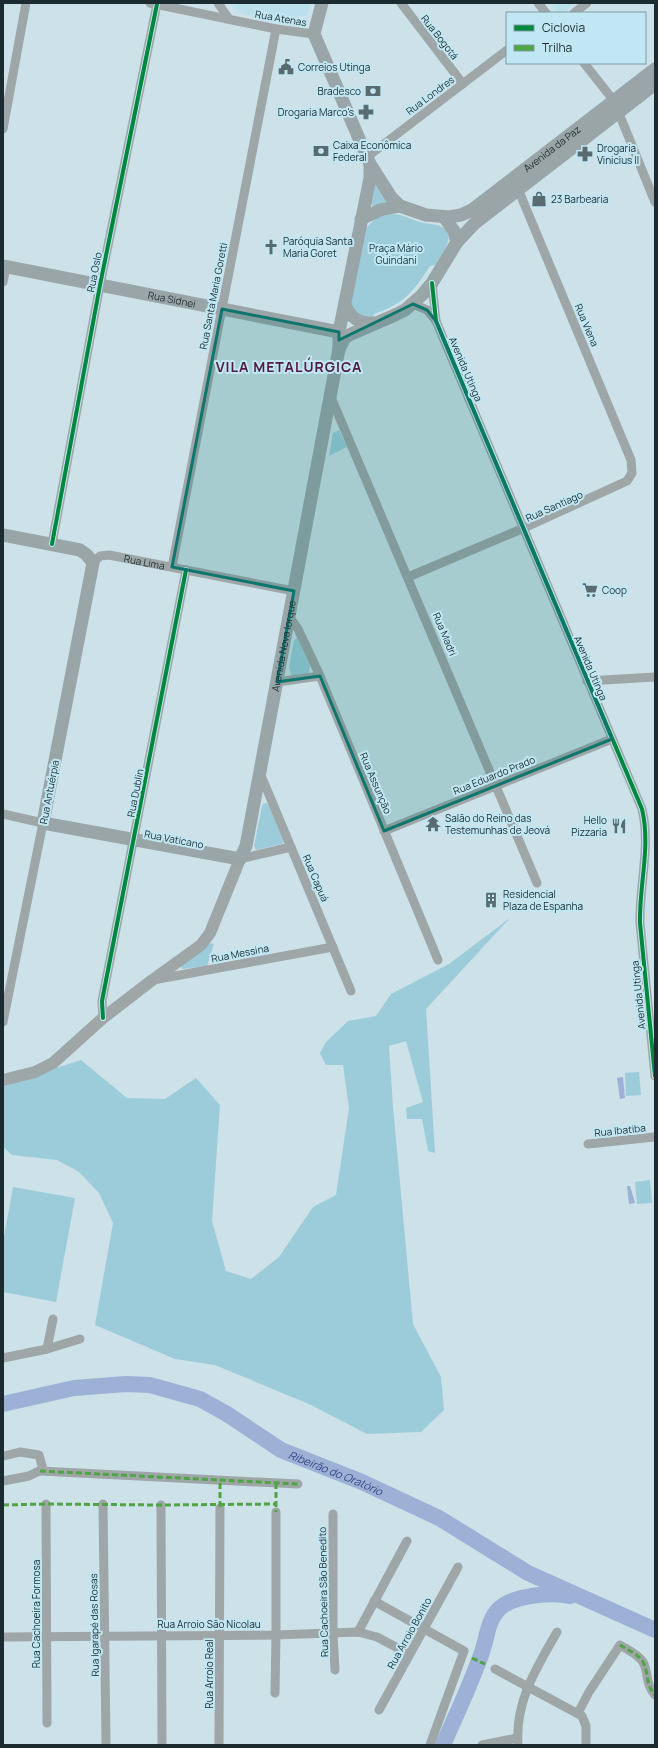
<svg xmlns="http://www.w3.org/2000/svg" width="658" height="1748" viewBox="0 0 658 1748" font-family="Manrope,sans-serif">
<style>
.built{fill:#bce0eb}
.green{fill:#9cccda}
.water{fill:#9db1d6}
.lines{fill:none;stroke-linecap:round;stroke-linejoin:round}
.river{stroke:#9db1d6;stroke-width:16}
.minor{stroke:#9ea6a7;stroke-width:9}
.tertiary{stroke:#9ea6a7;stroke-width:12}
.secondary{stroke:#9aa5a7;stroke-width:13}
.quiet{stroke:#4fa444;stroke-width:3;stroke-dasharray:6 3;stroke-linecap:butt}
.cycleway-casing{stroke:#c1e7f3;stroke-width:6}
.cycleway{stroke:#00873e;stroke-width:4}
.marked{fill:#0f766e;fill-opacity:0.2;stroke:#0f766e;stroke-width:3;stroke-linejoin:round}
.labels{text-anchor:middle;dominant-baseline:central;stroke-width:4;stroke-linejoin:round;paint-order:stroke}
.street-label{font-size:10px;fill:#1c2b30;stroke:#c1e7f3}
.poi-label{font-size:10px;fill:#1c2b30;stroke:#c1e7f3;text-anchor:start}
.park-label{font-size:10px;fill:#12353e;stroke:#c1e7f3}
.water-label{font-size:11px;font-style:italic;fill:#314784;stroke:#c1e7f3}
.district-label{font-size:14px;font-weight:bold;letter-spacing:1px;fill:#521841;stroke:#c1e7f3}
</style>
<rect width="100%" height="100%" fill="#cce1e8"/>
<path class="built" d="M230,3H311L307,16H299L291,20L283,21L243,14L236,10Z
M550,3H576L563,13H558Z"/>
<path class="green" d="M375,184L389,202L373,207L371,205Z
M394,214C404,215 414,221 424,223C430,224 437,224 442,227C458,235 441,255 435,265L430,266C414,291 404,304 374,314L372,318L356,315L351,303L365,229L377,217Z
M339,430L347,447L329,456L333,433Z
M297,638L310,666L309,674L294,676L291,675L289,667L294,640Z
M266,803L268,804L284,842L282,844L256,850L254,846L262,806L263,804Z
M510,918L426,1009L435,1153L428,1151L422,1119H407L406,1108L423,1102L406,1041L389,1046L393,1107L413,1324L441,1377L444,1410L421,1432L367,1434L311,1405L215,1365L175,1359L95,1325L113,1223L99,1193L79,1172L57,1160L12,1155L3,1147V1085L81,1060L127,1098L165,1099L196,1078L220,1105L212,1221L226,1271L251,1279L279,1257L313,1207L336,1195L349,1108L343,1065H326L320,1053L325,1043L348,1021L376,1016L391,994L449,964Z
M208,943L214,944L207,966L182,969L181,966Z
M639,1072L641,1095L626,1096L625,1073Z
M650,1180L652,1203L637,1204L635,1182Z
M13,1187L75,1198L56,1302L3,1292V1242Z"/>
<path class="water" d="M623,1077L625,1098L620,1099L617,1078Z
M627,1186H630L635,1203L629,1204Z"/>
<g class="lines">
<g class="river">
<path id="s1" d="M3,1404L74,1388L126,1384L150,1385L200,1399L227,1414L281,1450L362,1482L439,1518L528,1573L655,1630"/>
<path d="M443,1745C456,1715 470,1686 481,1655C487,1640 487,1620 500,1608C515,1595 552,1592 570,1596"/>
</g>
<g class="minor">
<path d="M150,3L276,29L314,34"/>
<path d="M218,3L229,19"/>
<path d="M401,3L463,84"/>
<path d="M538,3L546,13"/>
<path d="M574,13L587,3"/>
<path d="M584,63L614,101L655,202"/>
<path d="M3,129L26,3"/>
<path d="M367,157L507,50"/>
<path d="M3,282L6,267"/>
<path d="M432,283L436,321L642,809C651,847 639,885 640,923L655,1076"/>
<path d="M413,304L427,310L436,321"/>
<path d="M330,395L537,883"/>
<path d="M52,544L100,285L157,4"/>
<path id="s2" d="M93,563L100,556L109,555L294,591"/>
<path d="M172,567L276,29"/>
<path d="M408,577L524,528L627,481L632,473L631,460L518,189"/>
<path d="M289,616L298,629L320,676L438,960"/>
<path d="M587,681L655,677"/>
<path d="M277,682L320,676"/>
<path d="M260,773L351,991"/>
<path d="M3,814L43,823L3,1022"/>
<path d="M384,831L612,739"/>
<path d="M240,859L291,847"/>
<path d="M153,980L333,947"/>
<path d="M103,1018L102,1001L186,570"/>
<path d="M588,1144L654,1137"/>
<path d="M47,1349L53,1319"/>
<path d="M3,1358L47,1349L80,1339"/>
<path d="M40,1471L298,1484"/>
<path d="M3,1481L29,1476L43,1469L39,1455L20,1452L4,1456"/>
<path d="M46,1504L47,1723"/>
<path d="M103,1504L106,1745"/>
<path d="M161,1505L162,1745"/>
<path d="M333,1514V1634L335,1670"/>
<path d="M374,1601L464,1651L430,1745"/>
<path d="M358,1632L407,1541"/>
<path d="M3,1637L276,1635L358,1632L377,1637L409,1654"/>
<path d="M495,1669L582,1716L586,1726V1745"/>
<path d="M275,1693L276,1635V1512"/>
<path d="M379,1710L458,1567"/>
<path d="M578,1713L589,1692L620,1645C628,1650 638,1654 643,1662C649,1673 645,1684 655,1695"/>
<path d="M219,1745L220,1508"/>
<path d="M482,1745L517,1738"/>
<path d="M518,1745C515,1701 536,1669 557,1632"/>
</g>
<path class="tertiary" d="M3,1080L35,1072L53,1063L103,1018L151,981L201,945L210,933L240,859"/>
<g class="secondary">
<path id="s3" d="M322,3L314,34L370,164L391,197L400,206L426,215L449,217L461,215L472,210L655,69"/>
<path d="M444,217L454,231L457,242"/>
<path d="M361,219L380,210L400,206"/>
<path id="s4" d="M3,266L339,332"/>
<path d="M345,305C351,319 360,324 375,323"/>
<path d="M339,349L344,339L349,335L395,315L405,310L422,295L432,283L457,242L475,223L655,84"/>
<path id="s5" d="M3,535L80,550L87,555L93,563L43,823L240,859L246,846L339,349V332L370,178V164"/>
</g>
<path class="quiet" d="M40,1471L298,1484
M276,1483V1512
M3,1505L46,1504L161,1505L276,1504
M220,1507V1481
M620,1645C628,1650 638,1654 643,1662C649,1673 645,1684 655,1695
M472,1658L485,1664"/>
<defs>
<path id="cycleway" d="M432,283L436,321L642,809C651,847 639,885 640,923L655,1076
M52,544L100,285L157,4
M103,1018L102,1001L186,570"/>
</defs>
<use href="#cycleway" class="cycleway-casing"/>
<use href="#cycleway" class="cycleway"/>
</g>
<path class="marked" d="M413,304L427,310L436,321L612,739L384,831L320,676L277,682L294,591L172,567L222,309L339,332V340Z"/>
<defs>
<symbol id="civic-bare" viewBox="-9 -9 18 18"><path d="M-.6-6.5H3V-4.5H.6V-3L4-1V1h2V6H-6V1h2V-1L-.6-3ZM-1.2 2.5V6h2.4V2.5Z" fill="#5a6b70" stroke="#c1e7f3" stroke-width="2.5" paint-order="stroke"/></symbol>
<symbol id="bank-bare" viewBox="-9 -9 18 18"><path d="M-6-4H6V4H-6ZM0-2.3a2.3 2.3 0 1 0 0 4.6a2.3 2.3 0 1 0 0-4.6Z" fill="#5a6b70" stroke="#c1e7f3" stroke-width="2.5" paint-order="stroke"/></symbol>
<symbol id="pharmacy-bare" viewBox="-9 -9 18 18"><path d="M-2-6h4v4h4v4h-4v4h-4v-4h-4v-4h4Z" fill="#5a6b70" stroke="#c1e7f3" stroke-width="2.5" paint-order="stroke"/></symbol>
<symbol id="shop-bare" viewBox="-9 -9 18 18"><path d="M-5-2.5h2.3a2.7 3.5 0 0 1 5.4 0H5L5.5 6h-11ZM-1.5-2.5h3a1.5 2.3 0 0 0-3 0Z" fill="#5a6b70" stroke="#c1e7f3" stroke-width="2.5" paint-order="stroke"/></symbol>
<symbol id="church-bare" viewBox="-9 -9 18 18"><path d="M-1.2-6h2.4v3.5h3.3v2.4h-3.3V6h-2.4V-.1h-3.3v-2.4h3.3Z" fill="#5a6b70" stroke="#c1e7f3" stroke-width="2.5" paint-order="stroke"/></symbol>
<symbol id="supermarket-bare" viewBox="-9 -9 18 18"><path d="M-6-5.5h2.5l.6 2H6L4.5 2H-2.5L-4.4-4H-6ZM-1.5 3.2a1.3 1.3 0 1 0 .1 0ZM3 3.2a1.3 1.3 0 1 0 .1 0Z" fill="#5a6b70" stroke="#c1e7f3" stroke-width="2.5" paint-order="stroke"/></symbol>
<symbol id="temple-bare" viewBox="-9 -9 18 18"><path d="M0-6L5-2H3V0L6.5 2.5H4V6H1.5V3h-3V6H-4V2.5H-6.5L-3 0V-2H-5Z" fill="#5a6b70" stroke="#c1e7f3" stroke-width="2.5" paint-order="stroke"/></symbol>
<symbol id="restaurant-bare" viewBox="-9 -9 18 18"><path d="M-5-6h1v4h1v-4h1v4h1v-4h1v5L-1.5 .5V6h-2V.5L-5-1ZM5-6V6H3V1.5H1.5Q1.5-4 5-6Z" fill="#5a6b70" stroke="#c1e7f3" stroke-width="2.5" paint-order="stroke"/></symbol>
<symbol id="building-bare" viewBox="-9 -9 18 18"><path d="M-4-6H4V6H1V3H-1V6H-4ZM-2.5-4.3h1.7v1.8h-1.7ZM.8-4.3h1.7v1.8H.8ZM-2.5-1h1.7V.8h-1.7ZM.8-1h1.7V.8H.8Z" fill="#5a6b70" stroke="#c1e7f3" stroke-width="2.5" paint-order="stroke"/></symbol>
</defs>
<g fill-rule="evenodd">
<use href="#civic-bare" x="275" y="56" width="22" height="22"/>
<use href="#bank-bare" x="362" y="80" width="22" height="22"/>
<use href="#pharmacy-bare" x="355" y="101" width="22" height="22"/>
<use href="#bank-bare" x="310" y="140" width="22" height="22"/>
<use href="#pharmacy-bare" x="574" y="143" width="22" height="22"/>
<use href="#shop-bare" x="528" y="188" width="22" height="22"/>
<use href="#church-bare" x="260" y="236" width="22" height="22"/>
<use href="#supermarket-bare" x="579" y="579" width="22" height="22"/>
<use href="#temple-bare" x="422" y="813" width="22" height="22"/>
<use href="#restaurant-bare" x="608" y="815" width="22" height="22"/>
<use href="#building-bare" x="480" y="889" width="22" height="22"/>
</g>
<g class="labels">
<g class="street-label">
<text transform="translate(281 18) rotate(10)">Rua Atenas</text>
<text transform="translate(440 37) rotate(52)">Rua Bogotá</text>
<text transform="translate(430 95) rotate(-37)">Rua Londres</text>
<text stroke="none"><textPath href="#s3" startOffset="401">Avenida da Paz</textPath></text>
<text transform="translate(94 272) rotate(-79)">Rua Oslo</text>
<text transform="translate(213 296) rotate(-79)">Rua Santa Maria Goretti</text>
<text stroke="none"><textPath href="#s4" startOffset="172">Rua Sidnei</textPath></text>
<text transform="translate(587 325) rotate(67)">Rua Viena</text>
<text transform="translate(466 369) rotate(67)">Avenida Utinga</text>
<text transform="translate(554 506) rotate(-24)">Rua Santiago</text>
<text stroke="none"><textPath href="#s2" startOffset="55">Rua Lima</textPath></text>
<text transform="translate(445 634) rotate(67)">Rua Madri</text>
<text stroke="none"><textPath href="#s5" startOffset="780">Avenida Nova Iorque</textPath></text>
<text transform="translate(591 668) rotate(67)">Avenida Utinga</text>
<text transform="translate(494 775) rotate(-22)">Rua Eduardo Prado</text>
<text transform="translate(376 783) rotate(67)">Rua Assunção</text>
<text transform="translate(49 792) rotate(-79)">Rua Antuérpia</text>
<text transform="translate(135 793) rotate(-79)">Rua Dublin</text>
<text transform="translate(174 839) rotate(11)">Rua Vaticano</text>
<text transform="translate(316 878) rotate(67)">Rua Capuá</text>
<text transform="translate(240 953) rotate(-11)">Rua Messina</text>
<text transform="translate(638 995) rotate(-96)">Avenida Utinga</text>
<text transform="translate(620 1130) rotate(-6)">Rua Ibatiba</text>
<text transform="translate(323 1592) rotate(-91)">Rua Cachoeira São Benedito</text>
<text transform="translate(36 1614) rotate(-90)">Rua Cachoeira Formosa</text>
<text x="209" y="1624">Rua Arroio São Nicolau</text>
<text transform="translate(94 1625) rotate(-91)">Rua Igarapé das Rosas</text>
<text transform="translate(409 1633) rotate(-61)">Rua Arroio Bonito</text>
<text transform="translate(209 1674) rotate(-90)">Rua Arroio Real</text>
</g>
<g class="poi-label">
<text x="298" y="67">Correios Utinga</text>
<text x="361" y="91" text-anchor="end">Bradesco</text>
<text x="354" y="112" text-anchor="end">Drogaria Marco's</text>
<text x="333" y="145">Caixa Econômica<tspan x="333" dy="12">Federal</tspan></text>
<text x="597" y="148">Drogaria<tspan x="597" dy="12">Vinicius II</tspan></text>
<text x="551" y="199">23 Barbearia</text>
<text x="283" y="241">Paróquia Santa<tspan x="283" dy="12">Maria Goret</tspan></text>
<text x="602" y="590">Coop</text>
<text x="445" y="818">Salão do Reino das<tspan x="445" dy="12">Testemunhas de Jeová</tspan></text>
<text x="607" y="820" text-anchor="end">Hello<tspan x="607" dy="12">Pizzaria</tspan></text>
<text x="503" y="894">Residencial<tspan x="503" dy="12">Plaza de Espanha</tspan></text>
</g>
<g class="park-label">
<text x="396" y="248">Praça Mário<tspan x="396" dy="12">Guindani</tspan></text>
</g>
<g class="water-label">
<text stroke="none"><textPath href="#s1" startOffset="356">Ribeirão do Oratório</textPath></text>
</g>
<g class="district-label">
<text x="289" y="366">VILA METALÚRGICA</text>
</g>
</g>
<rect width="658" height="1748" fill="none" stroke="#1c2b30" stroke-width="8"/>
<rect x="506" y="12" width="140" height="52" fill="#c1e7f3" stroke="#7f9ca5"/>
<rect x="514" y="25" width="20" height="6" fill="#00873e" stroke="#7f9ca5"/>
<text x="542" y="32" font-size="12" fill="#1c2b30">Ciclovia</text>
<rect x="514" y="45" width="20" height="6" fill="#4fa444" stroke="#7f9ca5"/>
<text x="542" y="52" font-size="12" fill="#1c2b30">Trilha</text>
</svg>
